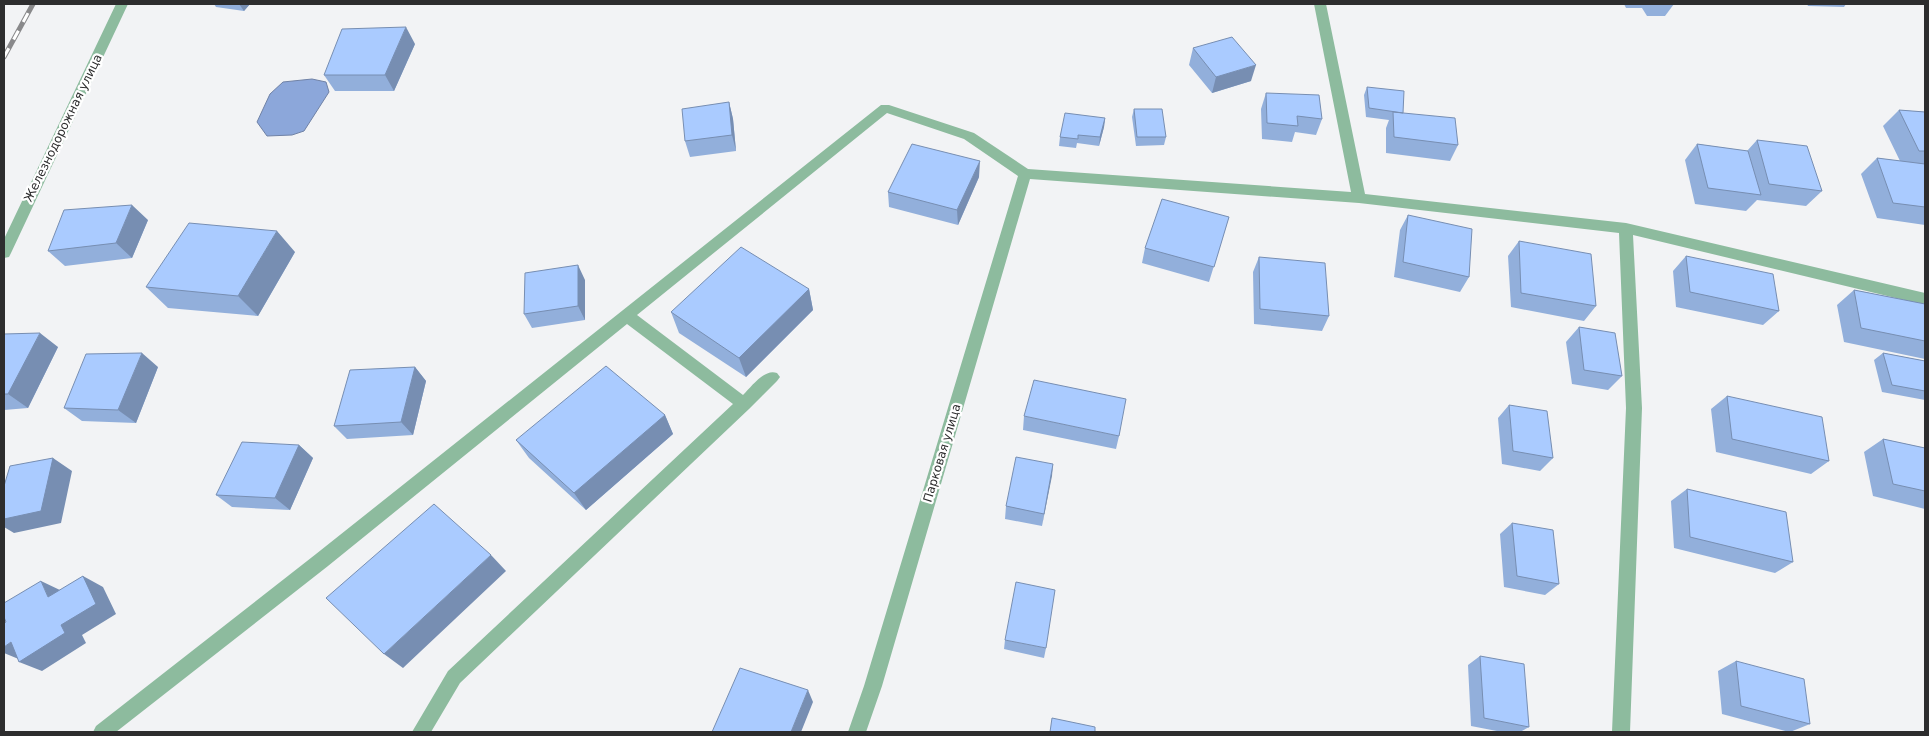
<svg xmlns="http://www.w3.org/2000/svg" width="1929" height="736" viewBox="0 0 1929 736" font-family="'DejaVu Sans',sans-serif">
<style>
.water{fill:#8ca7da;stroke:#7082a6}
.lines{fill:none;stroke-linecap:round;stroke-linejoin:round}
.minor{fill:#8dbb9e;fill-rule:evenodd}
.rail-casing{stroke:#89898b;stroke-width:5}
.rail{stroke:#fff;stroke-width:3;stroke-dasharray:10;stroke-linecap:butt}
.wall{fill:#92afdb}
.shaded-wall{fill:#778eb2}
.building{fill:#aacbff;stroke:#778eb2}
.labels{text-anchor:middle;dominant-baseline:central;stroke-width:4.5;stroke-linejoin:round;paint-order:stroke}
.street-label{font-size:12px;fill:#2d2d2e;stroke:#fff}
</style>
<rect width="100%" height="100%" fill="#f2f3f5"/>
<path class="water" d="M312,79L326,82L329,92L304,131L292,135L267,136L257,122L270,94L283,82Z"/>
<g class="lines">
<path class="minor" d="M116,4H128L11,253L9,257L4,258V239Z
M1314,4H1326L1365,194L1626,223L1925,293V305L1633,235L1642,408L1630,732H1612L1626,408L1619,233L1359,203L1030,179L882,686L866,732H848L864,686L1018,176L964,139L887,113L637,315L743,395C752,386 765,368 777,373L780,377L777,381L749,409L460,683L431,732H412L448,671L733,404L627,324L328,566L116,732H93L96,726L316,554L881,105H889L974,133L1028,169L1351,192Z"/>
<defs>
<path id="rail" d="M4,57L33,4"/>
</defs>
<use href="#rail" class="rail-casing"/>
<use href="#rail" class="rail"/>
</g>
<path class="wall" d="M214,4H250L244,11L216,7Z
M1624,4H1674L1665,16H1647L1642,8H1626Z
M1807,4H1846L1844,7L1808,6Z
M415,44L394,91H335L324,75Z
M1193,48L1251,81L1212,93L1189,65Z
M1367,87L1403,113L1458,145L1450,161L1386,153V128L1389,120L1366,117L1364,95Z
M1266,93L1322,119L1316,135L1295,132L1292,142L1262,139L1261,109Z
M729,102L733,119L736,151L690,157L685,141Z
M1134,109L1166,137L1164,145L1136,146L1132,117Z
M1899,110L1925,112V225L1877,218L1861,174L1877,158L1900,161L1883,126Z
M1105,118L1104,127L1099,146L1077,143L1076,148L1059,146L1060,137Z
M1757,140L1822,191L1806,206L1757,200L1746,211L1695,204L1685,160L1697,144L1747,151Z
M979,177L958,225L889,207L888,192Z
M1408,215L1469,277L1460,292L1394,277L1400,230Z
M1229,217L1209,282L1142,263L1145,248Z
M148,220L132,258L65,266L48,251Z
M1519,241L1596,306L1584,321L1511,307L1508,256Z
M295,252L258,316L168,308L146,287Z
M1686,256L1779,311L1763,325L1676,307L1673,271Z
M1259,257L1329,316L1322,331L1254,324L1253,272Z
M585,280V320L532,328L524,314Z
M809,289L813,310L746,377L679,333L671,312Z
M1854,290L1925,304V359L1844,342L1837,305Z
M1579,327L1622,376L1608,390L1572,384L1566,342Z
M4,334L58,347L28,408L4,410Z
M1883,353L1925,361V400L1882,392L1874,360Z
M158,367L136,423L82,421L64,408Z
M415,367L426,381L413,435L347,439L334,426Z
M1727,396L1829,461L1811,474L1716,452L1711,409Z
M1509,405L1553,458L1540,471L1502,464L1498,418Z
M665,415L673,434L586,510L529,458L516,440Z
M1024,416L1119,436L1116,449L1023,430Z
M1883,439L1925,448V509L1873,496L1864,452Z
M299,445L313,458L290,510L232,507L216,495Z
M1053,464L1042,526L1005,519L1006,506Z
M1687,489L1793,562L1775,573L1674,548L1671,501Z
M1512,523L1559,584L1545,595L1504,587L1500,534Z
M1005,640L1046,648L1044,658L1004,649Z
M1480,656L1529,727L1520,732H1502L1471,726L1468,665Z
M1736,661L1810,724L1790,732H1789L1722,714L1718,671Z"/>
<path class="shaded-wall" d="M239,4H250L244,11Z
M406,27L415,44L394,91L385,75Z
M1256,65L1251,81L1212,93L1216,77Z
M729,102L733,119L736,151L732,135Z
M1105,118L1104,127L1099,146L1100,137Z
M980,161L979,177L958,225L957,210Z
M132,205L148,220L132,258L116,243Z
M277,231L295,252L258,316L238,296Z
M578,265L585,280V320L578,306Z
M809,289L813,310L746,377L739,358Z
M40,333L58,347L28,408L8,394Z
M142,353L158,367L136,423L118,410Z
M415,367L426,381L413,435L401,422Z
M665,415L673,434L586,510L574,493Z
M299,445L313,458L290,510L275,498Z
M53,458L72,471L61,523L14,533L4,527V519Z
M1053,464L1052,476L1042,526L1044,514Z
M491,555L506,571L403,668L384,654Z
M83,576L103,587L116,614L82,635L86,643L42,671L19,662L61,625Z
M41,581L62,591L48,597Z
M11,642L21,660L4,653V647Z
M808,690L813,702L801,732H791Z"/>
<path class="building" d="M406,27L385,75H324L342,29Z
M1232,37L1256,65L1216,77L1193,48Z
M1367,87L1404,91L1403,113L1369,108Z
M1266,93L1319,95L1322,119L1297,116L1298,126L1267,123Z
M729,102L732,135L685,141L682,109Z
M1134,109H1162L1166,137H1137Z
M1899,110L1925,112V151H1919Z
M1393,112L1455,118L1458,145L1394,137Z
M1065,113L1105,118L1100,137L1078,135V139L1060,137Z
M1757,140L1807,146L1822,191L1769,184Z
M912,144L980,161L957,210L888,192Z
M1697,144L1748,151L1761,195L1708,188Z
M1877,158L1925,164V207L1893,203Z
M1162,199L1229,217L1214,267L1145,248Z
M132,205L116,243L48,251L64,210Z
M1408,215L1472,229L1469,277L1403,262Z
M189,223L277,231L238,296L146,287Z
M1519,241L1591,254L1596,306L1521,293Z
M741,247L809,289L739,358L671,312Z
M1686,256L1773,274L1779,311L1690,292Z
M1259,257L1325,263L1329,316L1260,309Z
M578,265V306L524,314L525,273Z
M1854,290L1925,304V341L1861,328Z
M1579,327L1615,333L1622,376L1584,370Z
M40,333L8,394H4V334Z
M142,353L118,410L64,408L86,354Z
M1883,353L1925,361V391L1892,385Z
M606,366L665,415L574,493L516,440Z
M415,367L401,422L334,426L350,370Z
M1034,380L1126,399L1119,436L1024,416Z
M1727,396L1822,417L1829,461L1732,439Z
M1509,405L1547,411L1553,458L1513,451Z
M1883,439L1925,448V491L1893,484Z
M242,442L299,445L275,498L216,495Z
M1016,457L1053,464L1044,514L1006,506Z
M53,458L41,511L4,519V486L10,466Z
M1687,489L1786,512L1793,562L1690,537Z
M434,504L491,555L384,654L326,598Z
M1512,523L1553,530L1559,584L1517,576Z
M83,576L96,604L61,625L65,633L19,662L11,642L4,647V623L6,622L4,617V603L41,581L48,597Z
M1016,582L1055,590L1046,648L1005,640Z
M1480,656L1524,664L1529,727L1484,718Z
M1736,661L1804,679L1810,724L1741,706Z
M740,668L808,690L791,732H712Z
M1052,718L1095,727V732H1050Z"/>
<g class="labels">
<g class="street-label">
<text transform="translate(63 128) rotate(-64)">Железнодорожная улица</text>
<text transform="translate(942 453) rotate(-73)">Парковая улица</text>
</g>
</g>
<rect width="1929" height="736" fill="none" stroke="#2d2d2e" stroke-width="10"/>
</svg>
